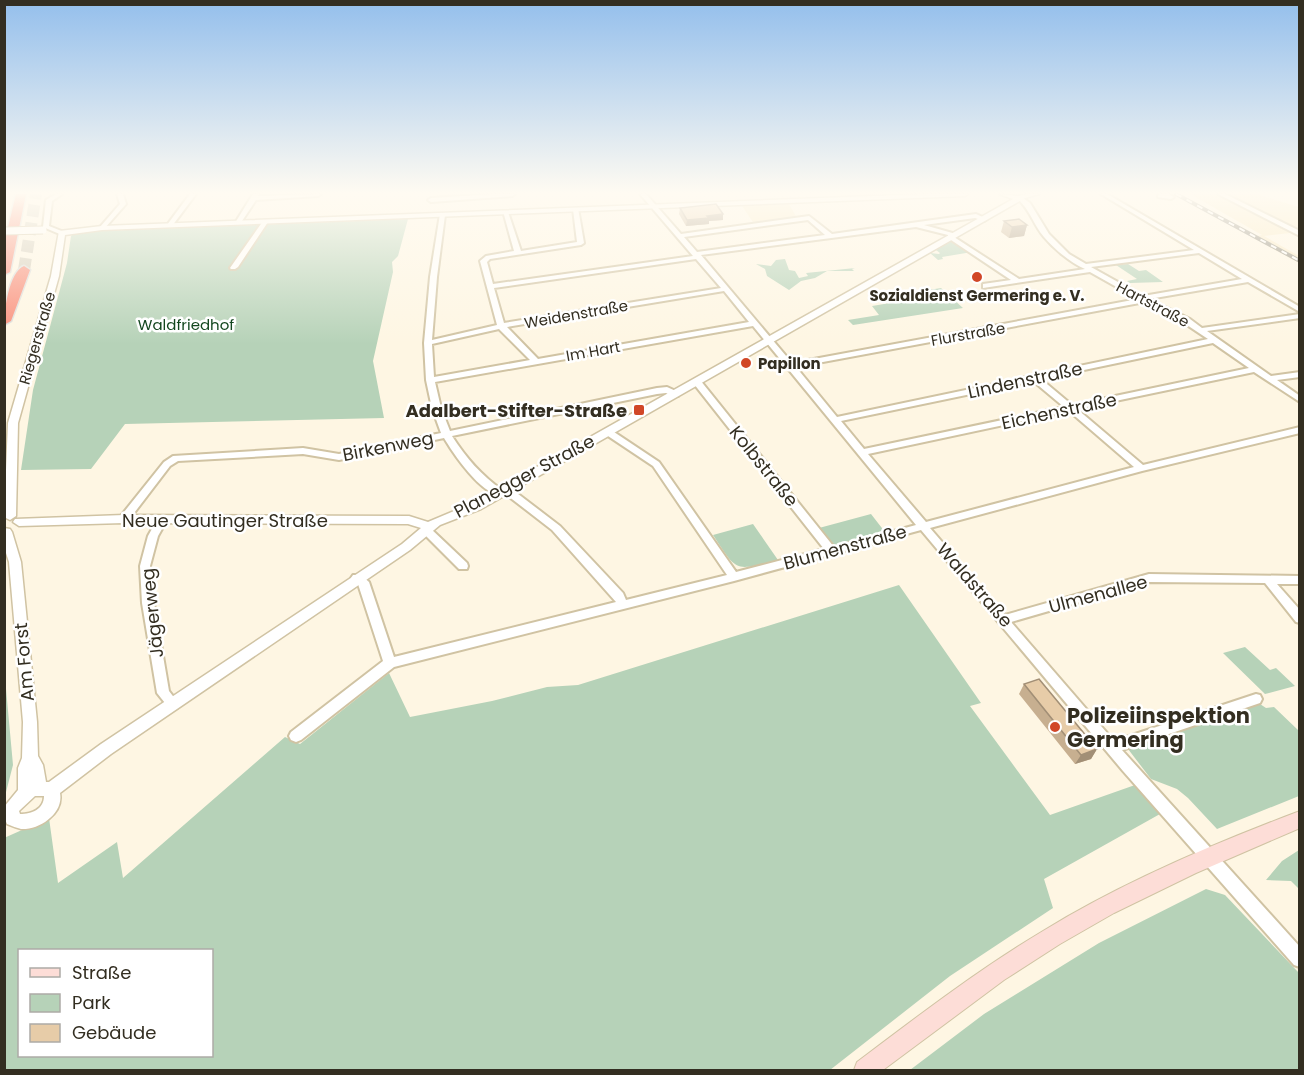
<svg xmlns="http://www.w3.org/2000/svg" width="1304" height="1075" viewBox="0 0 1304 1075" font-family="Poppins,sans-serif">
<style>
.built{fill:#f9e9c1}
.green{fill:#b6d2b8;fill-rule:evenodd}
.lines{fill:none;stroke-linecap:round;stroke-linejoin:round}
.motorway-tunnel{stroke:#d5cebc;stroke-width:12;stroke-dasharray:12 6;stroke-linecap:butt}
.minor-casing{stroke:#d0c3a3;stroke-width:4}
.tertiary-casing{stroke:#d0c3a3;stroke-width:3}
.secondary-casing{stroke:#d0c3a3;stroke-width:2}
.motorway-casing{stroke:#dededb;stroke-width:3}
.minor{fill:#fff;fill-rule:evenodd}
.tertiary{fill:#fff;fill-rule:evenodd}
.secondary{fill:#fdddd7;fill-rule:evenodd}
.motorway{fill:#f98e7a;fill-rule:evenodd}
.rail-casing{stroke:#868070;stroke-width:4}
.rail{stroke:#fff;stroke-width:2;stroke-dasharray:6;stroke-linecap:butt}
.minor-bridge-casing{stroke:#d0c3a3;stroke-width:9;stroke-linecap:butt}
.minor-bridge{stroke:#fff;stroke-width:7}
.wall{fill:#c7af90}
.shaded-wall{fill:#a28f76}
.building{fill:#e7cca8;stroke:#a28f76;stroke-width:1.5}
.poi-dot{fill:#d14728;stroke:#fff;stroke-width:2}
.labels{text-anchor:middle;dominant-baseline:central;stroke-width:5;stroke-linejoin:round;paint-order:stroke}
.far-poi-label{font-size:15px;font-weight:bold;fill:#332e21;stroke:#fff}
.far-street-label{font-size:15px;fill:#332e21;stroke:#fff}
.far-park-label{font-size:15px;fill:#14471f;stroke:#fff}
.street-label{font-size:18px;fill:#332e21;stroke:#fff}
.poi-label{font-size:18px;font-weight:bold;fill:#332e21;stroke:#fff;text-anchor:end}
.near-poi-label{font-size:21px;font-weight:bold;fill:#332e21;stroke:#fff;text-anchor:start}
</style>
<rect width="100%" height="100%" fill="#fef6e3"/>
<path class="built" d="M1190,194H1256L1299,207V232L1264,236L1299,256V263L1252,237L1262,235Z
M789,204L797,218L755,225L742,206Z"/>
<path class="green" d="M408,219L398,256L392,262L393,272L373,361L384,418L125,424L91,469L21,470L33,390L67,263L71,236L76,232Z
M951,241H953L972,252L942,257L943,259L938,260L930,253L939,254L940,253L936,250Z
M785,259L789,270L795,271L799,278L808,276L806,273L855,268L852,269L854,271H827L815,278L801,281L789,290L767,276L765,269L756,264L771,266L776,260Z
M1128,264L1139,271L1146,270L1163,282L1130,283L1127,281L1137,279L1116,265Z
M941,288L963,308L853,325L848,320L879,315L872,306L908,300L904,294Z
M871,514L885,532L833,546L819,528Z
M753,524L778,560C734,571 738,573 713,535Z
M899,585L981,703L970,706L1050,815L1135,785L1160,814L1044,879L1053,908L950,976L830,1070H5L4,838L49,818L58,883L117,842L123,878L285,737L300,744L389,673L410,717L492,701L547,687L578,685ZM20,950H212V1056H20Z
M1245,647L1270,670L1276,668L1295,686L1265,694L1223,653Z
M4,667L13,765L5,796H4Z
M1260,704L1266,708L1274,707L1298,730L1299,796L1217,829L1188,798L1177,789L1151,779L1128,749Z
M1299,850V889L1291,881L1266,880L1282,861Z
M1206,889L1225,895L1299,973V1070H910L984,1014L1099,943Z"/>
<g class="lines">
<path class="motorway-tunnel" d="M24,270L36,194"/>
<defs>
<path id="minor" d="M56,194H62L52,201L49,226L64,232L65,233L62,235L43,227L46,200Z
M117,194H123L126,204L104,229H100V227L120,204Z
M190,194H196L172,226H168L167,225Z
M253,194H259L258,196L321,194L318,196L256,200L240,224H236L235,223Z
M494,194H515L512,196L431,202L428,200L431,198Z
M640,194H646L681,234L809,216L832,234L976,214L987,219L984,221L975,218L924,225L956,234L957,235L954,237L1019,279L1085,269C1071,263 1054,249 1044,237C1033,224 1031,211 1017,198L1020,196L1030,203L1049,234L1069,254L1086,264L1194,250L1101,194H1107L1300,307V312L1248,282L1149,299L1190,319L1202,328L1300,314V318L1207,331L1271,376L1300,372V377L1277,380L1300,396V402L1254,372L1077,409L1143,465L1300,427V433L1142,471L930,528L1005,615L1149,574L1300,576V584H1277L1300,610V623L1296,622L1265,583L1149,582L1011,622L1114,741L1256,694L1260,695L1262,699L1260,703L1122,750L1300,947V967L1294,965L1123,771L921,530L734,581L394,667L301,740L296,742L291,740L289,736L291,732L383,661L358,584L351,578L353,575H361L369,582L394,657L616,602L552,530L503,492V495C483,498 453,453 444,438L339,460L303,454L178,461L170,466L128,521H120L119,519L120,517L164,462L173,456L303,448L339,454L441,433L432,408L426,380L424,343L430,277L440,214L445,215L437,277L432,340L497,325L480,261L486,256L514,251L503,211L508,212L521,251L577,242L573,209L578,208L584,243L581,245L490,259L487,262L493,284L693,256ZM808,220L825,235L697,252L684,237ZM916,227L948,235V238L1011,280L983,284V288L1090,272L1138,299L792,363L701,255ZM1199,253L1242,279L1143,296L1091,267ZM696,259L721,288L504,323L494,288ZM724,291L749,322L538,359L507,327ZM1145,302L1184,323L1208,339L837,417L796,367ZM753,326L916,525L834,547L700,380H694V384L824,549L736,572L659,462L611,430H605L603,432L605,434L653,466L727,575L626,600L623,593L560,526L509,487H503L502,490C481,475 466,458 452,436L657,394L666,393L672,396H678V392L667,387L657,388L450,431L441,408L435,382ZM499,329L530,360L434,377L432,344ZM1213,343L1249,368L1072,405L1041,379ZM1033,381L1064,407L864,449L841,421ZM1069,411L1134,467L926,522L868,454Z
M1161,194H1169L1174,197L1171,199L1158,197V195Z
M1218,194H1225L1300,231V236Z
M263,221L268,222L238,267L235,269H231L230,268Z
M162,517L167,520L158,536L150,566L154,603L169,691L179,704L177,708L173,709L169,708L157,693L142,603L140,566L148,536L158,518Z
M426,526L430,528L467,563L468,566L467,569H459L422,532L421,530L422,528Z"/>
<path id="tertiary" d="M925,194H968L965,196L102,230L65,235L59,276L18,423L16,516L10,520L4,517L8,423L51,276L59,231L102,226Z
M999,194L1019,196L1026,194H1039L1025,198L481,509L440,525L410,550L111,754L60,793C64,813 40,830 21,829C17,828 12,826 7,824L4,817V807L18,790V768L22,758L23,722L9,562L4,547V528L10,529L12,532L21,562L37,722L38,756L43,765L46,782H49L101,744L402,544L421,528L408,524L124,523L19,526L13,522L15,519L124,515L409,516L428,522L473,503L1013,199ZM35,796H44C44,809 32,814 20,814L19,811Z"/>
<path id="secondary" d="M1300,811V828L1196,873L1114,913L1060,944L1004,980L883,1070H854L857,1062C918,1016 978,970 1043,931C1123,882 1212,844 1300,811Z"/>
<path id="motorway" d="M16,194H26L10,272L4,275V244Z
M24,266L30,270L11,321L4,325C4,311 9,272 24,266Z"/>
</defs>
<use href="#minor" class="minor-casing"/>
<use href="#tertiary" class="tertiary-casing"/>
<use href="#secondary" class="secondary-casing"/>
<use href="#motorway" class="motorway-casing"/>
<use href="#minor" class="minor"/>
<use href="#tertiary" class="tertiary"/>
<use href="#secondary" class="secondary"/>
<use href="#motorway" class="motorway"/>
<defs>
<path id="rail" d="M1176,194L1300,261"/>
</defs>
<use href="#rail" class="rail-casing"/>
<use href="#rail" class="rail"/>
<defs>
<path id="minor-bridge" d="M4,231L43,230"/>
</defs>
<use href="#minor-bridge" class="minor-bridge-casing"/>
<use href="#minor-bridge" class="minor-bridge"/>
</g>
<path class="wall" d="M680,208L723,220L709,221V224L686,226L679,214Z
M1004,221L1027,225L1024,236L1009,238L1001,232Z
M1024,684L1097,749L1091,759L1075,764L1019,694Z"/>
<path class="shaded-wall" d="M723,214V220L709,221V224L686,226L687,220L707,216Z
M1027,225L1024,236L1009,238L1012,227Z
M1097,749L1091,759L1075,764L1081,755Z"/>
<path class="building" d="M716,204L723,214L707,216L709,218L687,220L680,208Z
M1019,219L1027,225L1012,227L1004,221Z
M1039,679L1097,749L1081,755L1024,684Z"/>
<linearGradient id="sky" x2="0" y2="1"><stop stop-color="#94bfec"/><stop offset="0.56" stop-color="#fffbf2"/><stop offset="1" stop-color="#fffbf2" stop-opacity="0"/></linearGradient>
<rect width="1304" height="344" fill="url(#sky)"/>
<g class="poi-dot">
<circle cx="977" cy="277" r="6"/>
<circle cx="746" cy="363" r="6"/>
<rect x="633" y="404" width="12" height="12" rx="3"/>
<circle cx="1055" cy="727" r="6"/>
</g>
<g class="labels">
<g class="far-poi-label">
<text x="977" y="295">Sozialdienst Germering e. V.</text>
<text x="758" y="363" text-anchor="start">Papillon</text>
</g>
<g class="far-street-label">
<text transform="translate(1153 304) rotate(28)">Hartstraße</text>
<text transform="translate(576 314) rotate(-10)">Weidenstraße</text>
<text transform="translate(968 334) rotate(-10)">Flurstraße</text>
<text transform="translate(37 338) rotate(-74)">Riegerstraße</text>
<text transform="translate(593 351) rotate(-10)">Im Hart</text>
</g>
<g class="far-park-label">
<text x="186" y="324">Waldfriedhof</text>
</g>
<g class="street-label">
<text transform="translate(1025 380) rotate(-12)">Lindenstraße</text>
<text transform="translate(1059 411) rotate(-12)">Eichenstraße</text>
<text transform="translate(388 446) rotate(-11)">Birkenweg</text>
<text transform="translate(764 466) rotate(51)">Kolbstraße</text>
<text transform="translate(524 476) rotate(-28)">Planegger Straße</text>
<text x="225" y="520">Neue Gautinger Straße</text>
<text transform="translate(845 547) rotate(-15)">Blumenstraße</text>
<text transform="translate(975 585) rotate(49)">Waldstraße</text>
<text transform="translate(1098 594) rotate(-15)">Ulmenallee</text>
<text transform="translate(152 613) rotate(-96)">Jägerweg</text>
<text transform="translate(24 662) rotate(-95)">Am Forst</text>
</g>
<g class="poi-label">
<text x="627" y="410">Adalbert-Stifter-Straße</text>
</g>
<g class="near-poi-label">
<text x="1067" y="715">Polizeiinspektion<tspan x="1067" dy="24">Germering</tspan></text>
</g>
</g>
<rect width="1304" height="1075" fill="none" stroke="#332e21" stroke-width="12"/>
<rect x="18" y="949" width="195" height="108" fill="#ffffff" stroke="#adaba6" stroke-width="1.5"/>
<rect x="30" y="968" width="30" height="9" fill="#fdddd7" stroke="#adaba6" stroke-width="1.5"/>
<text x="72" y="979" font-size="18" fill="#332e21">Straße</text>
<rect x="30" y="994" width="30" height="18" fill="#b6d2b8" stroke="#adaba6" stroke-width="1.5"/>
<text x="72" y="1009" font-size="18" fill="#332e21">Park</text>
<rect x="30" y="1024" width="30" height="18" fill="#e7cca8" stroke="#adaba6" stroke-width="1.5"/>
<text x="72" y="1039" font-size="18" fill="#332e21">Gebäude</text>
</svg>
